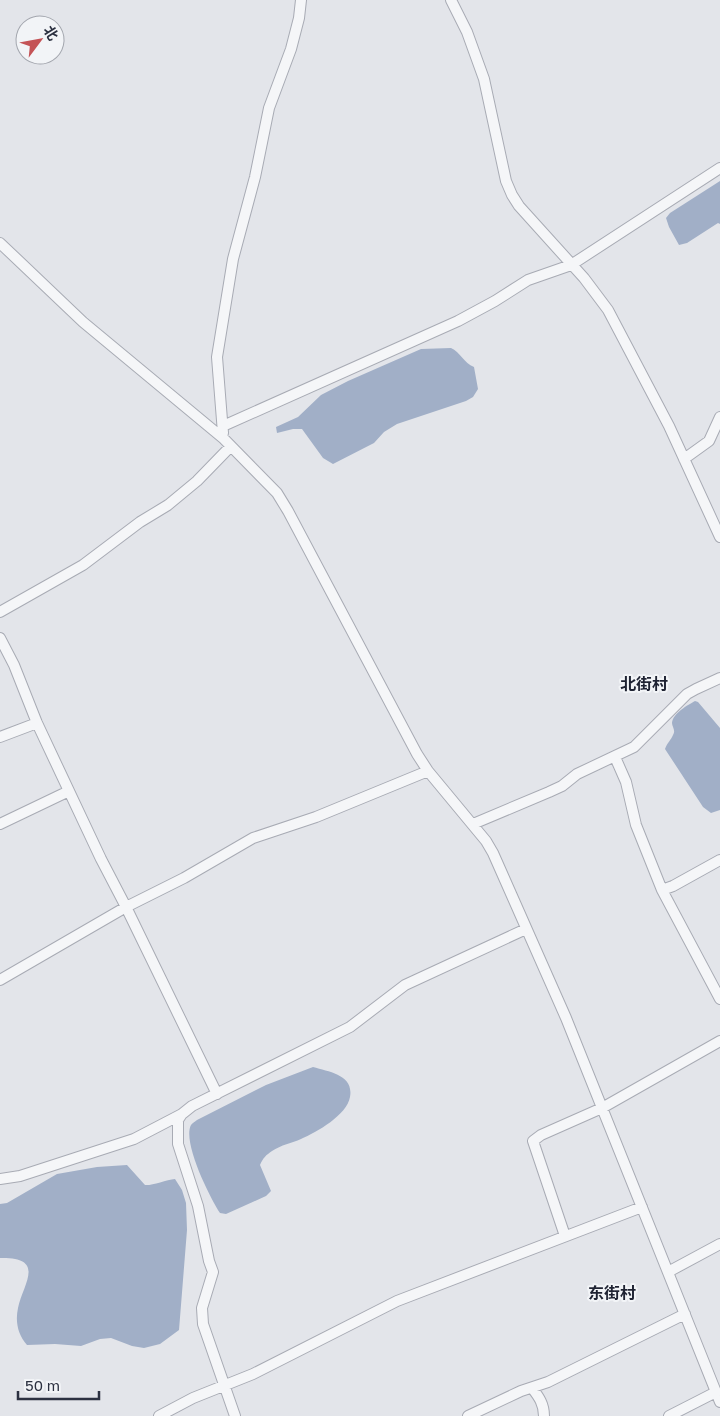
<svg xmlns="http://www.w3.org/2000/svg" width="720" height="1416" viewBox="0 0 720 1416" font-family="'Golos Text','Noto Sans SC',sans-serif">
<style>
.water{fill:#a1afc7}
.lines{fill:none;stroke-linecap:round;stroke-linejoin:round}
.street-casing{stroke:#a8abb4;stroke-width:12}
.street{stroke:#f5f6f8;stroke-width:10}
.labels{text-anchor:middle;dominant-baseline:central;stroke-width:4;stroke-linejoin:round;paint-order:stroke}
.quarter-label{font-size:16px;font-weight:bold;fill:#1e2232;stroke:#f2f4f7}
</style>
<rect width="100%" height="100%" fill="#e3e5ea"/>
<path class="water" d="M720,181V224L718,223L687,243L679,245L669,227L666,218L670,213Z
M451,348C460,352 464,363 474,367L478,389L473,397L466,401L397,424L384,432L374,443L333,464L323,458L302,429H293L277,433L276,427L298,417L321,395L348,381L421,349Z
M695,701L698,702L720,728V810L711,813L703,807L665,749C667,743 671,740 673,735C676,730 672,727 672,723C673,713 688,705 695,701Z
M313,1067C330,1072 354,1075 350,1097C347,1115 317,1132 301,1139C292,1143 281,1145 272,1151C266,1155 263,1158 260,1165L271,1191L266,1196L226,1214L220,1213C210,1198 182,1142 191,1125C192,1123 195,1122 197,1120L266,1085Z
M127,1165L145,1185C151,1186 166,1180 175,1179L182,1190L186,1203L187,1230L179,1330L160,1344L144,1348L132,1346L111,1338L100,1339L81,1346L55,1344L27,1345C18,1335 15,1322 18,1308C23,1284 47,1257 0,1258V1204L7,1203L57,1174L97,1167Z"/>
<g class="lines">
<defs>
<path id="street" d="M451,0L467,32L484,79L506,181L512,195L519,206L584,278L608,310L669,426L720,537
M0,243L83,322L224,439L277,493L288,511L417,754L428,771L486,841L493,853L566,1018L720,1402
M223,426L458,321L495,301L528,280L571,265L720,168
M223,433L217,357L233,259L255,177L269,108L291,49L299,18L301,0
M684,459L709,441L720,417
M0,612L83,565L140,522L168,505L197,481L231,446
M0,638L14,665L37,723L101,859L126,907L217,1094
M0,737L37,723
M615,757L626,782L636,825L662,890L720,999
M0,824L69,791
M473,824L549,792L562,786L577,774L634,747L687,694L696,689L720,678
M662,890L673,886L720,860
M0,980L126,907L184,878L253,838L316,817L428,771
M0,1179L20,1176L134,1139L182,1114
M565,1236L533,1141L541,1135L602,1108L720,1041
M668,1272L720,1244
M532,1388C539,1397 544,1404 544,1416
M159,1416L193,1398L253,1374L397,1301L642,1207
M235,1416L203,1324L202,1308L213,1272L209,1261L198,1206L178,1144V1120L182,1114L192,1106L350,1027L405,985L526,929
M468,1416L521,1391L548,1382L685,1314
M669,1416L716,1392"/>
</defs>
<use href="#street" class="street-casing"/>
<use href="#street" class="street"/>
</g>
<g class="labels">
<g class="quarter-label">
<text x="644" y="684">北街村</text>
<text x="612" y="1293">东街村</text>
</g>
</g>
<g transform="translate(40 40) rotate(58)"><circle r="24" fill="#f2f4f7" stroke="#a3a6ae"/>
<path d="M0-4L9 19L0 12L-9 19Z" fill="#c45356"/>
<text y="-8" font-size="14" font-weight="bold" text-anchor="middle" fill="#2c3141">北</text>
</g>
<path d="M18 1391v8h81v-8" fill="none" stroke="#2c3141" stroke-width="2.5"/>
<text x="25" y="1391" font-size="15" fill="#2c3141" stroke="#f2f4f7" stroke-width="4" paint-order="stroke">50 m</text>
</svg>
